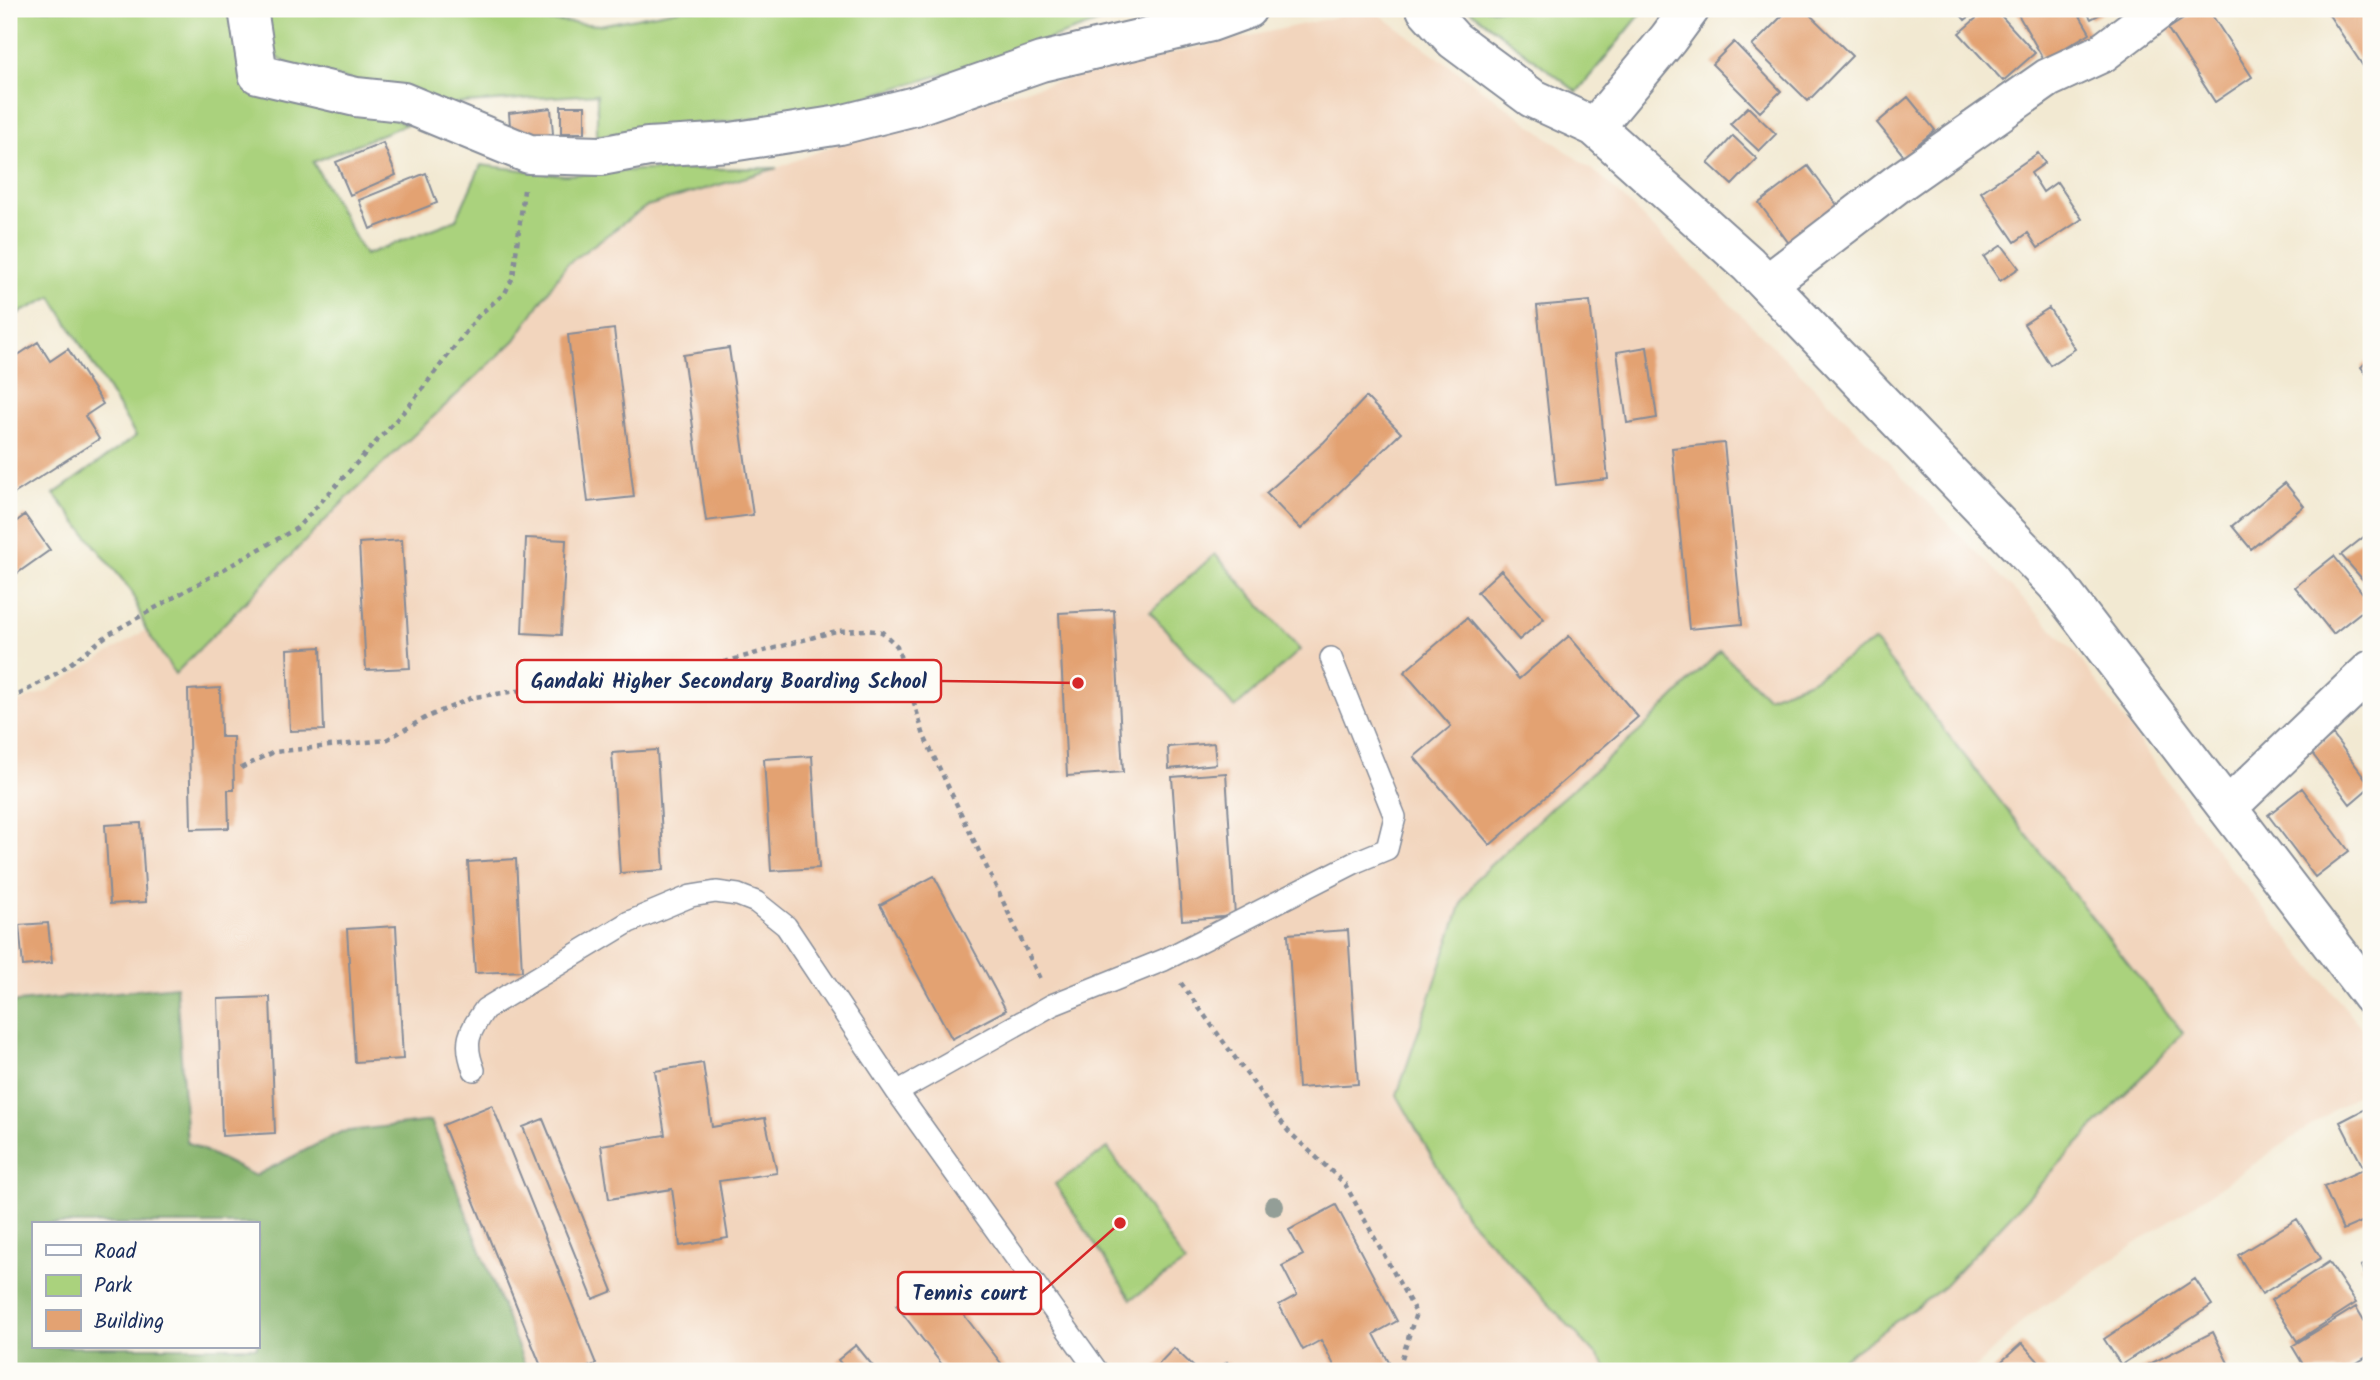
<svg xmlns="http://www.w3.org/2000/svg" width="2380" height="1380" viewBox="0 0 2380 1380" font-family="Kalam,sans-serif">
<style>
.built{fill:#f2d5bd}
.green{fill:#aad27d;stroke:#62806e;stroke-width:2}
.forest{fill:#87b46c;stroke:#517265;stroke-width:2;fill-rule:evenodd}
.building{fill:#e3a272}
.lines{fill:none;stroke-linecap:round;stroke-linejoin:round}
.service-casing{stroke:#868c98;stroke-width:24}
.minor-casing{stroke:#868c98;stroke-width:42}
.path{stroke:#868c98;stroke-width:4.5;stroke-dasharray:5 5;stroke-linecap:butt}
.service{stroke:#fff;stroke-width:21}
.minor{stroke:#fff;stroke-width:38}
.tree{fill:#939e97}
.leader{fill:none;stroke:#d62828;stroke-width:2.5}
.callout-dot{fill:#d62828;stroke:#fdfcf7;stroke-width:2.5}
.callout{fill:#fdfcf7;stroke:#d62828;stroke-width:2.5}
.callout-label{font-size:21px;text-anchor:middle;font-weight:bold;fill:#1b2f5e}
</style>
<rect width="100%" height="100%" fill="#fdfcf7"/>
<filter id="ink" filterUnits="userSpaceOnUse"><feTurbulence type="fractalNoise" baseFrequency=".0143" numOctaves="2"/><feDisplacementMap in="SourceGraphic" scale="14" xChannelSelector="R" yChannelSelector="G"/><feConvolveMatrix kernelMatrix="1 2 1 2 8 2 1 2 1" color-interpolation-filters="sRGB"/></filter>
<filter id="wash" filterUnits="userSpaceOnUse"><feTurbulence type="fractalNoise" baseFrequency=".00686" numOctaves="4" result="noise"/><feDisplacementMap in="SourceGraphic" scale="28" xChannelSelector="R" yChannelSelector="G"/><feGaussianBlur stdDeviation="1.57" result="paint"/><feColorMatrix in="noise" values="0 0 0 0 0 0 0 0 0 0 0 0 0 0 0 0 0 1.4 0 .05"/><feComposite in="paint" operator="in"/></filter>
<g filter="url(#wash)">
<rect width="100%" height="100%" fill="#f2e9d2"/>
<path class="built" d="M1372,9L1602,177L1829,402L2075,652L2225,862L2371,1039V1085L2027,1317L1972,1371H527L431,1121L341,1132L255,1176L187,1142L176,986L9,1003V706L45,692L146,630L175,674L351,494L515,340L566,265L647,206L777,168L890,123L1182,51Z"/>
<path class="green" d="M9,9H235L247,89L297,105L385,115L407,124L313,162L365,255L456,220L481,165L565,175L638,170L777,168L647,206L566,265L515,340L351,494L175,674L146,630L132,592L54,494L136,436L52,297L9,318Z
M267,9H472L483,16L600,25L682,9H1137L968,67L816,112L597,136V94L450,104L292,66L272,54Z
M1468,9H1645L1577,92Z
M1215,554L1300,650L1235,708L1150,612Z
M1874,641L2183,1033L1940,1290L1826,1371H1608L1604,1363L1464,1214L1397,1095L1463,900L1477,878L1555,804L1640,731L1720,651L1767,697L1810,681Z
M1108,1148L1185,1263L1131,1299L1055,1184Z"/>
<path class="forest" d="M176,986L187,1142L255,1176L341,1132L431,1121L527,1371H9V1003ZM33,1224H257V1347H33Z"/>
<g id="blocks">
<path class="building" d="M1789,9H1804L1852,56L1808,101L1752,46Z
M1956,9H1979L1965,20Z
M1987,9H1995L2035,53L2003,81L1959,33Z
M2015,9H2076L2090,33L2044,60Z
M2085,9H2110L2091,19Z
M2199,9H2208L2252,77L2215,102L2168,29Z
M2338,9H2371V78L2329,15Z
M1734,42L1781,91L1760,112L1712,64Z
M1908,97L1935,130L1904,156L1877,123Z
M561,106H585V133H561Z
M1748,107L1776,134L1759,151L1730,124Z
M551,108L553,134L511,138L509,113Z
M1733,136L1757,159L1732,185L1708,163Z
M383,143L396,175L350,195L336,162Z
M2038,153L2045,163L2031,173L2043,192L2057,182L2082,219L2038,248L2028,233L2015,242L1981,192Z
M1808,166L1843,213L1794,250L1759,203Z
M426,173L437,203L370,229L359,200Z
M2002,245L2019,268L2000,281L1984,257Z
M1590,301L1608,479L1556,485L1537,306Z
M2049,308L2075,349L2050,365L2024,324Z
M614,329L634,497L588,502L568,335Z
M38,342L50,361L68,349L103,404L85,416L99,439L9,497V361Z
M1647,347L1657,418L1627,423L1617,352Z
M729,348L753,515L706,521L683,355Z
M2371,358V380L2361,367Z
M1366,397L1401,433L1301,529L1266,493L1324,442Z
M1724,443L1742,624L1689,629L1672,448Z
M2285,483L2304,506L2251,549L2232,526Z
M25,515L50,550L9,579V527Z
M2370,532L2371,575L2364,581L2341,555Z
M526,538L566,540L561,635L522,633Z
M402,540L410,668L366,670L359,543Z
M2334,556L2371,604L2333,634L2295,587Z
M1501,570L1544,619L1519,640L1477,592Z
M1114,610L1123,772L1067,776L1059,613Z
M1467,618L1519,679L1569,636L1638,717L1490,845L1414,757L1451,726L1404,672Z
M321,647L324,730L290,731L287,649Z
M220,688L221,737H233L234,790H228L229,828L191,829L188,690Z
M2333,735L2371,786L2350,804L2311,752Z
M1214,743L1216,764L1169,769L1168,747Z
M657,750L664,870L620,873L612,753Z
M812,756L819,868L771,871L764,759Z
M1226,773L1235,916L1182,920L1172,777Z
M2302,788L2349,851L2315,877L2268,815Z
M141,823L146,902L110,904L105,825Z
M516,859L522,971L475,973L468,862Z
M934,876L1006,1010L952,1039L880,905Z
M48,923L52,963L23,966L19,925Z
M396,926L403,1059L355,1062L347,929Z
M1348,930L1358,1084L1298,1088L1288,934Z
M270,997L275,1133L222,1136L218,999Z
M703,1063L712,1127L765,1118L777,1173L719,1181L728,1238L680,1246L672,1189L609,1199L601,1145L665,1135L655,1071Z
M492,1105L596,1364L578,1371H543L443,1125Z
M2371,1106V1162L2363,1167L2340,1122Z
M543,1119L613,1291L593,1299L523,1127Z
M2371,1166V1218L2343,1230L2324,1187Z
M1336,1205L1397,1321L1374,1334L1393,1370L1390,1371H1337L1321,1340L1303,1350L1279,1305L1297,1295L1282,1266L1303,1255L1289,1230Z
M2297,1219L2321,1258L2262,1294L2238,1255Z
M2329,1262L2356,1303L2297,1341L2271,1300Z
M2371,1262V1290L2361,1266Z
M934,1276L1007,1371H947L896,1305Z
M2195,1279L2212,1305L2121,1365L2104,1339Z
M2356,1307L2371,1332V1354L2344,1371H2307L2292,1346Z
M2213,1332L2229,1365L2217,1371H2136Z
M2022,1343L2047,1371H1991Z
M856,1345L877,1371H847L838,1360Z
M1174,1348L1198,1371H1152Z
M1227,1362L1235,1371H1217Z"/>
</g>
</g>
<g filter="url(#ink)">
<use href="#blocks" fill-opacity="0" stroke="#868c98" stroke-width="2"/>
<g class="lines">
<defs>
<path id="service" d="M474,1070C463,1042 469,1032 485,1009L629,922L691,896L716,892L738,895L756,902L786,926L897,1092
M1097,1371L897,1092L1052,1005L1164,960L1358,861L1387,849L1395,817L1331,658"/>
<path id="minor" d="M248,9L258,74L356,97L403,102L529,154L601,156L648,147L731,142L840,125L915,106L1041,62L1211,22L1247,9
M1426,9L1454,40L1532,98L1595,127L1748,264L2056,584L2371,996
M1595,127L1668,39L1690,9
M1767,284L1897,184L2048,78L2102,53L2160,9
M2228,807L2371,670"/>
</defs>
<use href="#service" class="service-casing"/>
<use href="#minor" class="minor-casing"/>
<path class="path" d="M9,696L20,694L59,672L109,634L297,528L409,406L479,315L505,293L513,277L524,190
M241,768L274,752L386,740L427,717L474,697L721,663L836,631L866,630L882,632L897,646L924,736L1040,979
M1181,983L1288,1131L1345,1184L1416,1313L1398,1371"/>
<use href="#service" class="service"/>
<use href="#minor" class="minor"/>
</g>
<circle class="tree" cx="1274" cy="1206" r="10"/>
</g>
<path class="leader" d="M1078 683L941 681M1120 1223L1041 1293"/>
<g class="callout-dot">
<circle cx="1078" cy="683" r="7"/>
<circle cx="1120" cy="1223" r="7"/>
</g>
<g class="callout">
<rect x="517" y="660" width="424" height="42" rx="7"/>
<rect x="898" y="1272" width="143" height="42" rx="7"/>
</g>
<g class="callout-label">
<text x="729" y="688">Gandaki Higher Secondary Boarding School</text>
<text x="970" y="1300">Tennis court</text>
</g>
<rect width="2380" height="1380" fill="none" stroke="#fdfcf7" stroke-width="35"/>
<rect x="32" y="1222" width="228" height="126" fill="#fdfcf7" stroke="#a3aaba" stroke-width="2"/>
<rect x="46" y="1245" width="35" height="10" fill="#ffffff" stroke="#a3aaba" stroke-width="2"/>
<text x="94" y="1258" font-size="21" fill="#1b2f5e">Road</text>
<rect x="46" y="1275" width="35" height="21" fill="#aad27d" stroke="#a3aaba" stroke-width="2"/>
<text x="94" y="1292" font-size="21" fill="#1b2f5e">Park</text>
<rect x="46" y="1310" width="35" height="21" fill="#e3a272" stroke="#a3aaba" stroke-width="2"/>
<text x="94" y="1328" font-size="21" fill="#1b2f5e">Building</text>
</svg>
